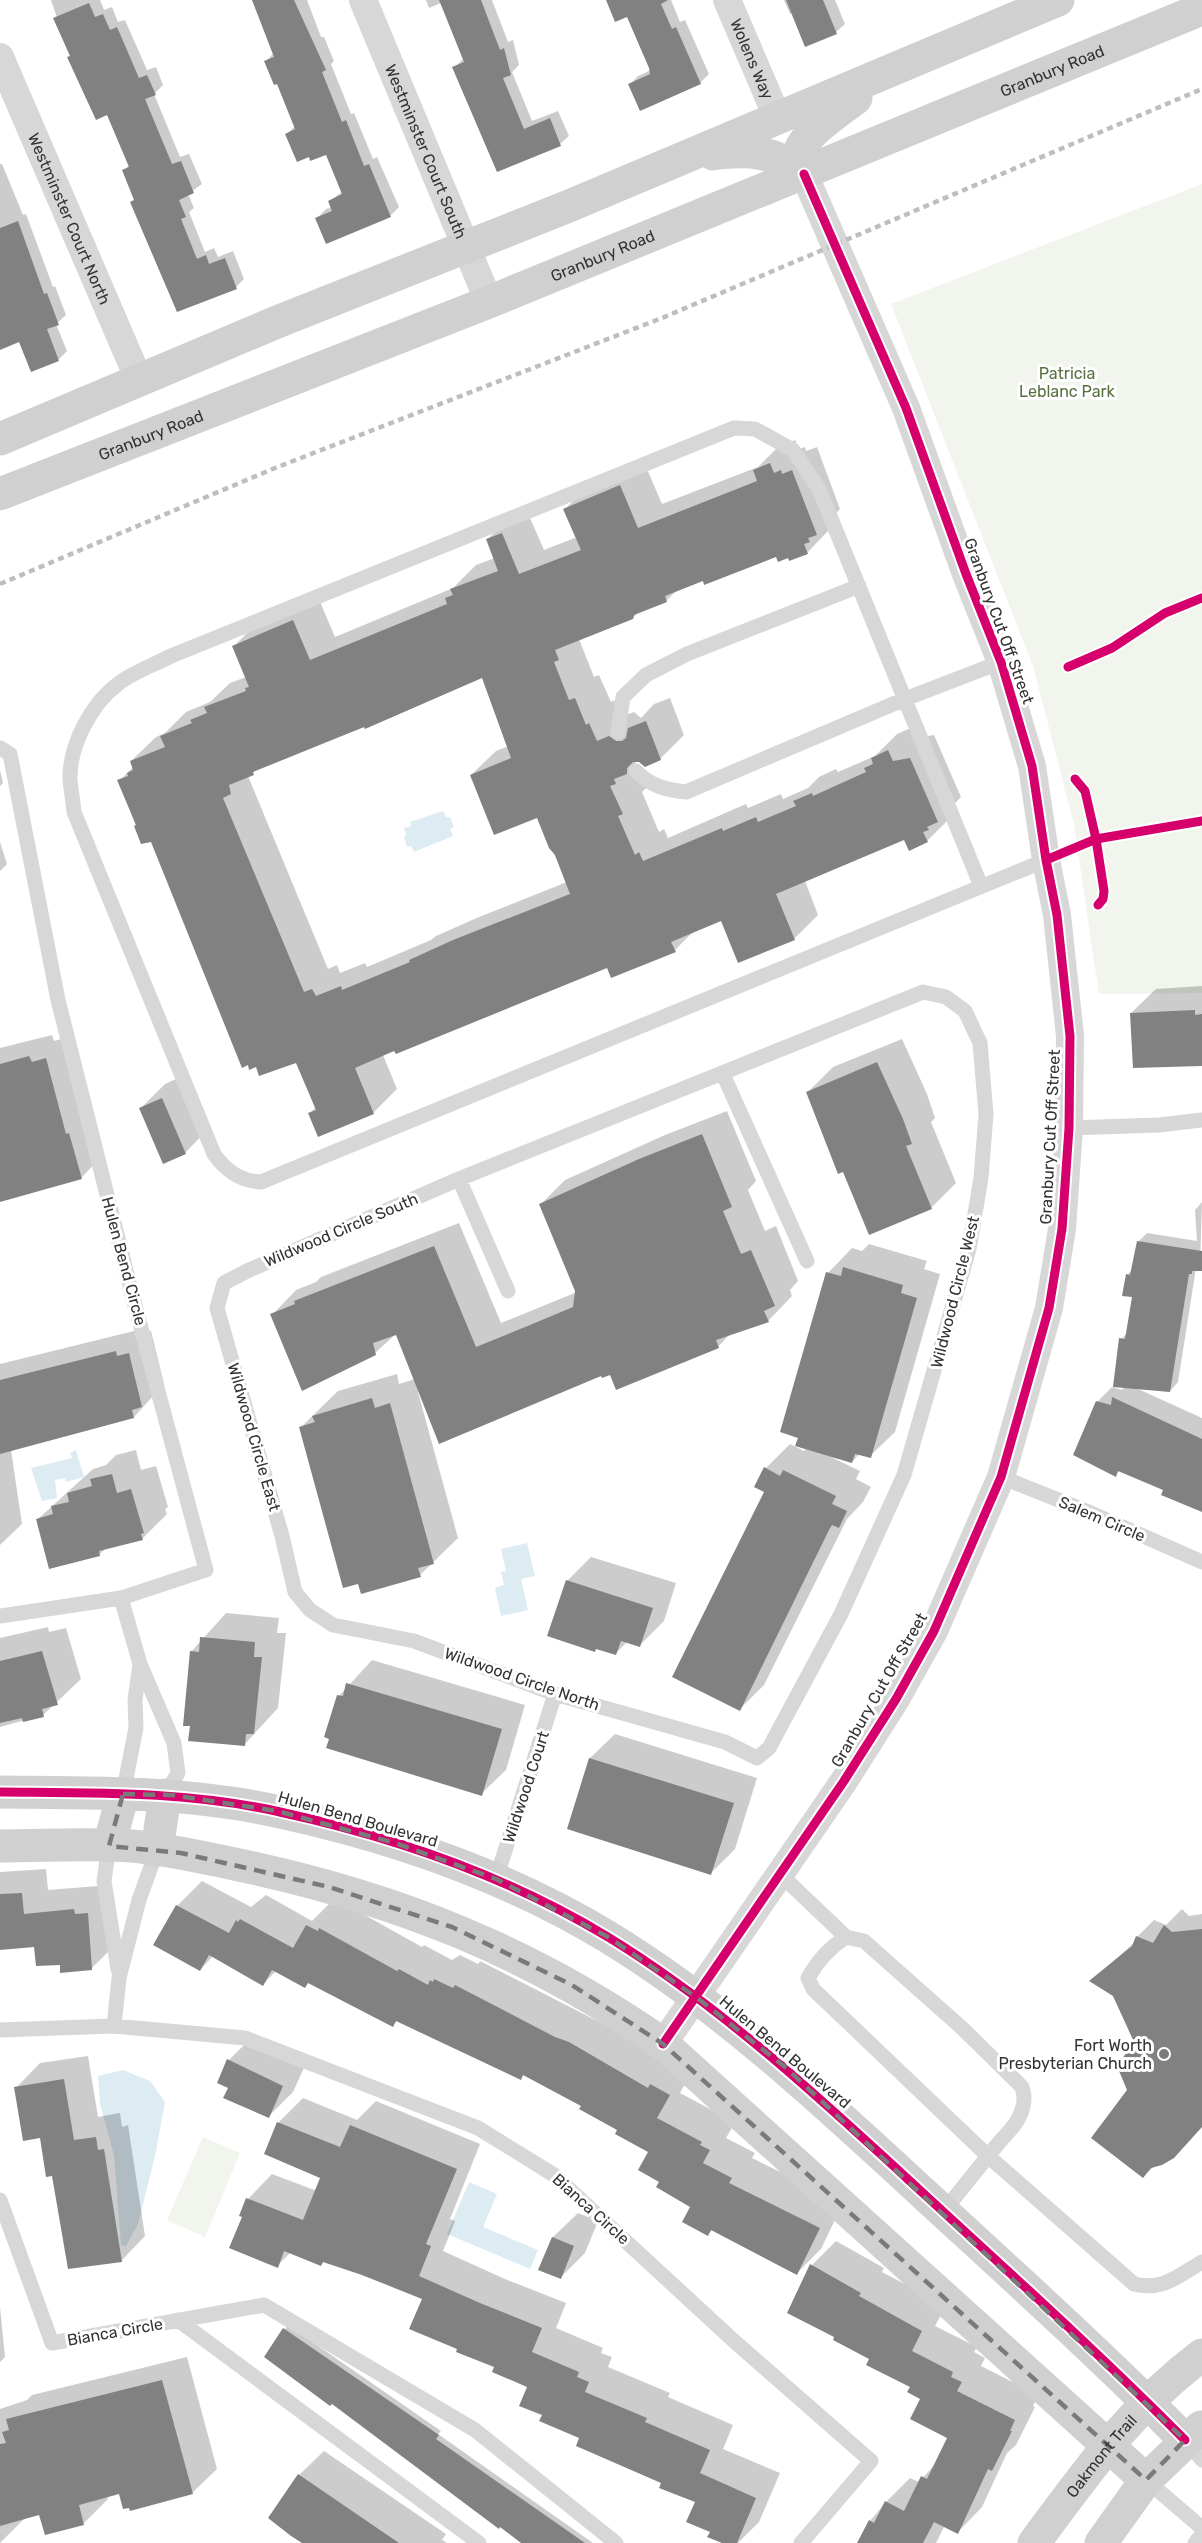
<svg xmlns="http://www.w3.org/2000/svg" width="1202" height="2543" viewBox="0 0 1202 2543" font-family="Rubik,sans-serif">
<style>
.green{fill:#f1f5ed}
.water{fill:#ddebf3}
.shadow{fill:#0003;fill-rule:evenodd}
.building{fill:#818181;fill-rule:evenodd}
.lines{fill:none;stroke-linecap:round;stroke-linejoin:round}
.lane{stroke:#d7d7d7;stroke-width:15}
.street{stroke:#d7d7d7;stroke-width:28}
.secondary{stroke:#d0d0d0;stroke-width:33}
.rail{stroke:#bebebe;stroke-width:4.5;stroke-dasharray:6 4.5;stroke-linecap:butt}
.cycleway-casing{stroke:#fff;stroke-width:13}
.cycleway{stroke:#d6006c;stroke-width:9}
.marked{fill:none;stroke:#7a7a7a;stroke-width:4.5;stroke-dasharray:12 8;stroke-linejoin:round}
.poi-dot{fill:#7a7a7a;stroke:#fff;stroke-width:2}
.labels{text-anchor:middle;dominant-baseline:central;stroke-width:6;stroke-linejoin:round;paint-order:stroke}
.street-label{font-size:16px;fill:#333;stroke:#fff}
.park-label{font-size:16px;fill:#56703f;stroke:#fff}
.poi-label{font-size:16px;fill:#333;stroke:#fff;text-anchor:end}
</style>
<rect width="100%" height="100%" fill="#fff"/>
<path class="green" d="M1202,184V993L1099,994L1074,824L1033,666L891,304Z
M203,2137L240,2153L205,2237L167,2220Z"/>
<path class="water" d="M443,811L446,817H450L454,827L450,829L453,836L414,852L411,846L407,847L404,837L406,835L404,828L411,826L410,822Z
M76,1450L84,1477L66,1482L65,1478L55,1480L57,1498L42,1501L31,1468L72,1458L70,1453Z
M527,1543L535,1576L521,1579L528,1610L501,1616L495,1588L504,1585L501,1572L506,1571L501,1549Z
M123,2070L150,2081L165,2102L155,2156L138,2224L126,2246L121,2245L114,2155L100,2104L98,2076Z
M469,2182L497,2194L483,2227L538,2250L530,2269L447,2234Z"/>
<path class="shadow" d="M51,0H100L104,10L112,7L118,22L125,20L147,70L156,67L163,85L154,94L180,157L189,154L202,184L188,194L194,208L189,212L205,252L214,248L218,257L233,251L244,279L236,287L178,310L124,171L129,165L108,113L76,74Z
M252,0H307L321,37H324L334,61L331,64L351,114L354,113L373,159L377,157L399,207L390,216L317,218L326,209L332,207L330,201L343,191L327,153L309,155L287,134L295,126L277,82L266,61L274,53Z
M426,0H492L508,42L513,40L519,65L512,72L532,121L558,111L569,136L560,144L498,170L454,68L464,58L441,3L429,8Z
M608,0H671L680,22L685,20L709,74L700,83L641,109L630,85L638,76L651,70L628,15Z
M784,0H835L845,24L836,32L793,13L790,14Z
M0,164H2L23,215L26,214L53,287L55,286L66,315L56,324L67,351L58,360L20,340L0,341Z
M795,440L799,449L805,447L806,451L817,447L840,509L829,521L831,528L807,553L777,555L704,579L677,590L666,601L639,611L633,618L579,639L594,677L599,675L611,702L614,700L621,717L634,712L641,718L654,704L670,698L684,735L660,759L639,760L635,763L646,788L642,792L659,832L664,829L668,838L746,804L748,808L781,794L783,799L808,788L819,777L836,769L838,772L875,756L897,734L913,727L918,738L934,735L961,797L948,810L951,817L927,841L905,838L805,881L818,915L794,939L722,919L695,930L675,950L608,966L383,1055L397,1089L373,1113H310L316,1107L297,1061L152,840L142,842L119,781L134,766L131,761L156,737L165,733L186,712L210,702L230,683L246,677L233,647L258,622L318,597L335,637L453,588L476,565L495,558L488,539L512,515L526,509L544,550L577,537L565,509L589,485L644,462L662,504L758,467L779,446ZM483,676L509,746L496,751L471,775L537,816L567,882L479,917L436,936L431,940L367,967L365,963L340,973L337,965L328,969L248,776L259,768L382,720Z
M0,770L3,783L0,786Z
M0,842L7,864L0,871Z
M1202,986V1063L1131,1013L1156,989Z
M52,1035L54,1041L68,1037L103,1155L81,1178L0,1200V1048Z
M902,1039L927,1094L935,1118L931,1122L956,1183L931,1208L870,1233L808,1092L833,1067Z
M187,1074L209,1128L185,1153L141,1108L165,1084Z
M727,1111L756,1181L748,1190L765,1231L776,1226L798,1281L790,1290L792,1296L768,1321L731,1333L718,1347L611,1373L418,1392L458,1538L420,1575L301,1427L338,1391L397,1374L399,1384L415,1379L397,1333L375,1353L272,1315L296,1290L316,1282L321,1277L459,1223L501,1323L577,1292L541,1204L565,1180L665,1135Z
M1202,1202L1200,1264L1196,1268L1178,1382L1170,1391L1136,1388L1202,1418V1510L1165,1490L1120,1470L1115,1475L1098,1401L1112,1387L1122,1390L1125,1386L1121,1339L1128,1332L1134,1296L1127,1275L1132,1270L1138,1242L1147,1233L1197,1241L1195,1210Z
M869,1244L927,1261L924,1269L940,1274L895,1432L870,1456L860,1453L852,1462L831,1457L860,1471L856,1479L871,1487L863,1502L847,1519L764,1685L740,1709L766,1491V1468L790,1444L804,1451L807,1448L800,1437L828,1273L852,1248L862,1251Z
M138,1330L139,1335L151,1331L164,1384L134,1417L11,1450L22,1524L0,1545V1364Z
M136,1450L141,1470L156,1466L168,1507L165,1509L167,1514L142,1539L106,1548L99,1555L38,1519L93,1469L106,1465L116,1455Z
M591,1557L676,1583L664,1621L639,1646L627,1642L615,1654L567,1581Z
M226,1613L279,1618L277,1633H286L278,1708L244,1745L191,1652Z
M48,1627L49,1632L66,1628L81,1679L43,1715L0,1727V1638Z
M372,1660L525,1705L506,1770L481,1794L339,1696Z
M615,1734L757,1778L735,1849L711,1873L569,1828L590,1758Z
M46,1869L48,1890L98,1886L116,1944L91,1969L61,1963L35,1946L0,1949V1872Z
M202,1881L251,1907L266,1895L312,1921L332,1901L345,1904L422,1947L424,1945L452,1960L460,1955L478,1964L480,1961L693,2070L680,2093L725,2117L733,2126L726,2138L755,2153L752,2158L843,2203L821,2249L797,2273L713,2229L708,2234L692,2206L661,2181L650,2151L583,2106L525,2074L520,2078L398,2020L392,2025L309,1982L276,1971L263,1984L213,1956L200,1970L177,1906Z
M1182,1909L1189,1916L1202,1914V2126L1143,2176L1129,2090L1136,2042L1115,1994L1092,1980L1135,1942L1137,1937L1154,1920L1166,1925Z
M253,2036L307,2061L293,2092L269,2116L230,2087L229,2060Z
M88,2056L98,2117L120,2113L122,2127L128,2125L145,2236L121,2261L53,2174L41,2136L16,2088L40,2063Z
M303,2098L357,2120L376,2101L480,2144L450,2219L455,2221L443,2251L505,2279L566,2303L556,2328L603,2348L601,2353L612,2357L608,2367L670,2393L668,2397L733,2425L723,2449L780,2473L759,2522L738,2543H726L712,2531L697,2502L544,2414L529,2386L459,2348L424,2298L324,2261L291,2252L277,2266L244,2216L248,2199L272,2174L317,2191L322,2177L266,2154L279,2122Z
M578,2213L598,2221L585,2253L561,2277L540,2269L553,2237Z
M836,2241L884,2268L882,2272L946,2306L935,2326L977,2347L974,2352L985,2358L981,2366L1038,2395L1033,2406L1035,2407L1016,2445L1007,2453L982,2507L958,2532L945,2525L936,2543H859L870,2521L886,2502L910,2478L919,2482L937,2462L949,2438L912,2387L871,2358L812,2265Z
M0,2307L5,2357L0,2362Z
M288,2325L441,2431L438,2434L593,2543H522L332,2402L266,2357Z
M187,2357L217,2469L192,2493L120,2492L107,2496L108,2499L84,2523L46,2534L40,2513L26,2517L0,2543V2409L27,2400L32,2395Z
M324,2451L446,2534L442,2540L447,2543H304L299,2475Z"/>
<path class="building" d="M252,0H294L326,70L322,72L342,122L346,120L364,166L369,164L391,217L326,244L315,218L332,211L328,201L342,194L326,155L310,161L309,157L297,162L285,134L295,129L277,84L274,85L264,61L274,57Z
M439,0H481L500,50L504,48L511,75L503,78L524,129L550,118L561,146L497,172L452,67L464,62Z
M606,0H668L661,4L672,29L676,27L701,84L640,111L628,84L650,74L649,68L627,17L615,22Z
M786,0H823L837,34L805,47Z
M89,3L95,17L103,14L110,30L117,27L139,78L147,75L156,95L145,99L172,164L181,161L194,193L179,200L186,217L181,219L197,259L206,255L209,264L225,258L237,289L177,312L130,202L134,200L122,170L129,167L107,115L96,120L67,57L70,56L53,18Z
M18,221L44,294L47,293L59,325L47,329L59,361L31,372L19,342L0,350V228Z
M770,463L774,473L781,470L782,474L792,470L817,535L808,538L810,542L804,544L808,554L789,561L788,558L778,562L776,557L704,585L703,581L665,596L667,602L634,615L633,619L555,650L559,660L554,662L569,700L575,698L586,725L589,723L597,741L609,736L616,741H622L626,738L628,728L646,721L661,760L645,767L639,762H633L627,768V774L614,779L616,784L610,786L623,814L618,816L635,855L639,852L643,861L722,828L723,831L756,817L758,822L796,806L793,801L812,793L813,796L866,772L864,768L873,764L871,758L888,750L893,761L910,758L938,822L927,827L929,830L923,832L928,842L909,851L904,840L776,894L795,940L738,963L721,921L671,942L676,952L611,978L607,968L396,1054L394,1051L355,1068L374,1114L318,1137L308,1113L316,1110L296,1063L259,1076L256,1067L249,1070L248,1065L242,1068L151,842L141,844L134,826L136,825L117,780L128,776L127,773L133,770L130,761L165,747L160,736L192,723L190,720L207,713L204,707L246,691L245,688L249,687L232,646L293,620L310,660L447,604L445,598L453,595L450,589L498,571L486,539L502,533L519,574L581,550L563,509L620,485L638,528L757,481L753,470ZM482,678L511,758L470,775L494,835L537,818L549,848L555,855L570,894L453,940L409,960L410,962L342,990L341,986L316,996L312,989L304,992L223,798L231,794L229,785L254,775L253,772L364,727L365,729Z
M1195,1010V1015L1202,1014V1066L1133,1068L1130,1013Z
M29,1056L32,1062L46,1058L66,1134L69,1133L82,1179L0,1202V1064Z
M877,1062L903,1119L912,1144L906,1146L932,1209L869,1235L843,1172L838,1174L806,1092Z
M162,1098L186,1154L163,1164L139,1108Z
M702,1134L732,1207L723,1211L741,1254L751,1250L775,1306L764,1311L769,1322L716,1340L719,1348L616,1390L610,1375L602,1378L601,1376L439,1444L396,1335L373,1343L376,1355L302,1391L270,1314L295,1304L294,1301L434,1246L476,1347L530,1325L573,1307L575,1291L539,1204L639,1159Z
M1137,1241L1202,1251V1271H1192V1274H1189L1170,1392L1113,1387L1119,1338L1125,1339L1132,1297L1122,1296L1126,1274L1130,1275Z
M843,1267L903,1285L901,1293L917,1298L871,1458L855,1454L852,1463L795,1446L798,1438L780,1432L826,1272L841,1276Z
M116,1351L117,1356L129,1353L142,1407L132,1410L134,1418L0,1454V1380Z
M1112,1397L1202,1439V1512L1161,1495L1163,1490L1118,1471L1116,1477L1073,1455L1096,1401L1111,1405Z
M372,1398L375,1408L390,1403L434,1564L418,1568L421,1577L361,1594L358,1584L343,1588L299,1427L315,1422L312,1416Z
M764,1467L780,1476L783,1470L836,1496L832,1504L847,1511L839,1528L832,1525L829,1530L740,1711L672,1677L764,1492L754,1487Z
M112,1474L117,1493L131,1489L144,1533L141,1534L143,1540L99,1551L100,1556L49,1569L36,1519L53,1514L51,1506L69,1502L67,1493L92,1486L90,1479Z
M566,1580L653,1608L640,1647L621,1641L616,1655L596,1649L595,1652L547,1636Z
M200,1637L255,1642L254,1657H262L254,1734H246L245,1746L188,1741L190,1726H183L190,1651L199,1652Z
M42,1651L58,1705L42,1709L44,1717L23,1722L22,1718L0,1723V1661Z
M346,1683L502,1729L482,1796L326,1748L329,1739L324,1737L337,1695L343,1696Z
M589,1758L734,1803L711,1875L567,1829Z
M22,1893L24,1914L74,1909L75,1914L88,1913L92,1970L60,1973V1965L36,1966L34,1947L0,1950V1894Z
M176,1905L229,1933L236,1920L238,1922L240,1919L293,1948L306,1925L318,1931L319,1928L397,1971L399,1969L428,1985L430,1980L433,1982L434,1979L453,1988L455,1985L555,2037L569,2042L648,2088L650,2084L670,2095L657,2118L702,2142L700,2145L710,2150L703,2163L732,2178L729,2183L820,2228L797,2275L711,2230L708,2236L682,2222L690,2207L656,2187L659,2182L638,2170L648,2152L615,2134L617,2130L579,2109L581,2106L523,2075L521,2080L396,2021L393,2027L308,1983L305,1988L272,1970L263,1986L209,1955L200,1971L153,1945Z
M1164,1925L1172,1932L1202,1929V2127L1174,2158L1162,2165L1151,2168L1143,2178L1091,2138L1127,2090L1117,2066L1134,2042L1113,1996L1089,1981L1132,1946L1136,1936L1153,1943Z
M227,2059L283,2086L269,2118L223,2098L228,2088L217,2083Z
M64,2079L74,2140L96,2137L98,2150L104,2149L122,2262L68,2269L52,2176L46,2177L40,2138L23,2141L14,2087Z
M277,2122L340,2147L350,2125L457,2169L426,2244L431,2246L419,2276L480,2303L542,2328L532,2352L579,2372L577,2377L589,2382L585,2392L647,2418L645,2422L710,2450L700,2473L756,2498L737,2543H722L707,2537L710,2532L686,2522L695,2502L659,2488L661,2483L576,2446L579,2438L539,2421L542,2415L519,2406L527,2387L492,2372L494,2367L456,2352L457,2349L409,2329L422,2299L362,2275L323,2262L321,2266L284,2251L278,2268L229,2248L242,2217L239,2216L246,2198L303,2220L320,2178L264,2154Z
M552,2237L574,2246L561,2279L538,2270Z
M810,2264L861,2293L859,2296L922,2331L912,2351L953,2372L951,2377L962,2382L957,2391L1015,2420L1010,2431H1012L992,2471L988,2469L958,2534L934,2522L923,2543H857L869,2520L874,2523L885,2501L904,2511L921,2476L927,2479L947,2438L910,2419L920,2399L907,2392L910,2387L866,2365L869,2359L833,2340L834,2337L787,2313Z
M283,2328L439,2435L436,2439L585,2543H521L500,2527L499,2529L332,2404L330,2406L264,2357Z
M162,2380L193,2494L130,2511L129,2508L123,2509L119,2494L79,2505L84,2525L45,2535L39,2515L0,2526V2444L6,2443L2,2432L9,2430L6,2419Z
M298,2474L399,2543H302L291,2536L268,2518Z"/>
<g class="lines">
<path class="lane" d="M618,732L623,697L646,675L687,654L859,586
M0,748L10,754L58,1000L133,1298L206,1570L121,1598L0,1616
M636,771C650,786 667,790 686,792L905,699L1001,662
M981,886L819,489L793,450L755,429L734,428L171,656C154,665 133,672 118,684C91,704 69,746 70,780C71,790 73,801 74,812L214,1154C226,1171 240,1181 261,1182L1046,860
M923,992L946,997L965,1011L980,1043L986,1114L981,1178L969,1249L904,1475L841,1614L769,1748L757,1758L725,1742L555,1694L414,1641L333,1625L310,1610L295,1592L282,1536L217,1308L224,1283L247,1271L459,1179Z
M723,1074L807,1261
M1069,1128L1159,1125L1202,1120
M459,1179L508,1291
M1001,1477L1091,1513L1202,1562
M121,1598L140,1664L174,1743L178,1773L165,1795
M123,1794L136,1728L135,1700L140,1664
M109,1846L104,1881L118,1969
M780,1874L846,1937
M496,1879L555,1694
M114,2026L119,1978L139,1900L157,1850
M0,2030L114,2026L245,2038L478,2128L554,2175L734,2341L871,2461L801,2543
M0,2200L52,2343L264,2305L475,2430L616,2543
M943,2212C961,2190 979,2167 997,2145C1006,2134 1018,2124 1022,2110C1025,2102 1025,2096 1022,2087L962,2028L864,1941L846,1937C829,1948 818,1960 808,1978L813,1989L988,2156L1134,2284C1163,2291 1178,2276 1202,2262
M178,2320L479,2543
M1185,2440L1202,2460
M1146,2480L1202,2528
M1195,2543L1202,2534"/>
<g class="street">
<path id="s1" d="M363,0L489,302"/>
<path id="s2" d="M727,0L778,119"/>
<path id="s3" d="M0,57L139,380"/>
<path d="M663,2044L844,1781L896,1699L934,1631L1001,1477L1049,1308L1062,1229L1069,1128L1070,1036L1057,915L1046,860L1032,766L1001,662L966,574L906,408L804,174"/>
</g>
<g class="secondary">
<path d="M713,154C750,149 773,151 804,174"/>
<path d="M804,174C803,169 799,161 799,155C800,136 841,110 856,98"/>
<path d="M0,439L277,322L569,206L1058,0"/>
<path id="s4" d="M0,494L489,302L1202,9"/>
<path d="M0,1792C94,1793 188,1791 280,1812C395,1837 507,1876 608,1937C724,2008 824,2102 924,2194C1012,2275 1101,2355 1185,2440"/>
<path d="M0,1846C44,1846 88,1843 132,1846C168,1849 204,1858 239,1865C396,1898 531,1952 663,2044L1146,2480"/>
<path d="M109,1846L123,1794"/>
<path d="M157,1850L165,1795"/>
<path id="s5" d="M1034,2543C1087,2472 1130,2409 1202,2355"/>
<path d="M1101,2543L1146,2480L1201,2427"/>
</g>
<path class="rail" d="M0,584L275,468L662,318L1202,89"/>
<defs>
<path id="cycleway" d="M1068,667L1112,648L1165,613L1202,598
M1075,779L1085,791L1096,839L1202,821
M1046,860L1096,839L1104,891L1103,899L1098,905
M0,1792C94,1793 188,1791 280,1812C395,1837 507,1876 608,1937C724,2008 824,2102 924,2194C1012,2275 1101,2355 1185,2440
M663,2044L844,1781L896,1699L934,1631L1001,1477L1049,1308L1062,1229L1069,1128L1070,1036L1057,915L1046,860L1032,766L1001,662L966,574L906,408L804,174"/>
</defs>
<use href="#cycleway" class="cycleway-casing"/>
<use href="#cycleway" class="cycleway"/>
</g>
<path class="marked" d="M123,1794L171,1795L277,1811L395,1843L496,1879L608,1937L696,1997L785,2067L1185,2440L1146,2480L663,2044L572,1985L452,1927L329,1887L181,1853L109,1846Z"/>
<circle class="poi-dot" cx="1164" cy="2054" r="6"/>
<g class="labels">
<g class="street-label">
<text stroke="none"><textPath href="#s2" startOffset="64">Wolens Way</textPath></text>
<text stroke="none"><textPath href="#s4" startOffset="1134">Granbury Road</textPath></text>
<text stroke="none"><textPath href="#s1" startOffset="164">Westminster Court South</textPath></text>
<text stroke="none"><textPath href="#s3" startOffset="176">Westminster Court North</textPath></text>
<text stroke="none"><textPath href="#s4" startOffset="648">Granbury Road</textPath></text>
<text stroke="none"><textPath href="#s4" startOffset="162">Granbury Road</textPath></text>
<text transform="translate(999 621) rotate(70)">Granbury Cut Off Street</text>
<text transform="translate(1050 1137) rotate(-87)">Granbury Cut Off Street</text>
<text transform="translate(341 1230) rotate(-23)">Wildwood Circle South</text>
<text transform="translate(124 1261) rotate(75)">Hulen Bend Circle</text>
<text transform="translate(955 1292) rotate(-76)">Wildwood Circle West</text>
<text transform="translate(254 1437) rotate(74)">Wildwood Circle East</text>
<text transform="translate(1102 1519) rotate(23)">Salem Circle</text>
<text transform="translate(522 1679) rotate(19)">Wildwood Circle North</text>
<text transform="translate(879 1690) rotate(-60)">Granbury Cut Off Street</text>
<text transform="translate(526 1787) rotate(-72)">Wildwood Court</text>
<text transform="translate(358 1819) rotate(16)">Hulen Bend Boulevard</text>
<text transform="translate(785 2052) rotate(40)">Hulen Bend Boulevard</text>
<text transform="translate(591 2209) rotate(42)">Bianca Circle</text>
<text transform="translate(115 2332) rotate(-10)">Bianca Circle</text>
<text stroke="none"><textPath href="#s5" startOffset="110">Oakmont Trail</textPath></text>
</g>
<g class="park-label">
<text x="1067" y="373">Patricia<tspan x="1067" dy="18">Leblanc Park</tspan></text>
</g>
<g class="poi-label">
<text x="1152" y="2045">Fort Worth<tspan x="1152" dy="18">Presbyterian Church</tspan></text>
</g>
</g>
</svg>
